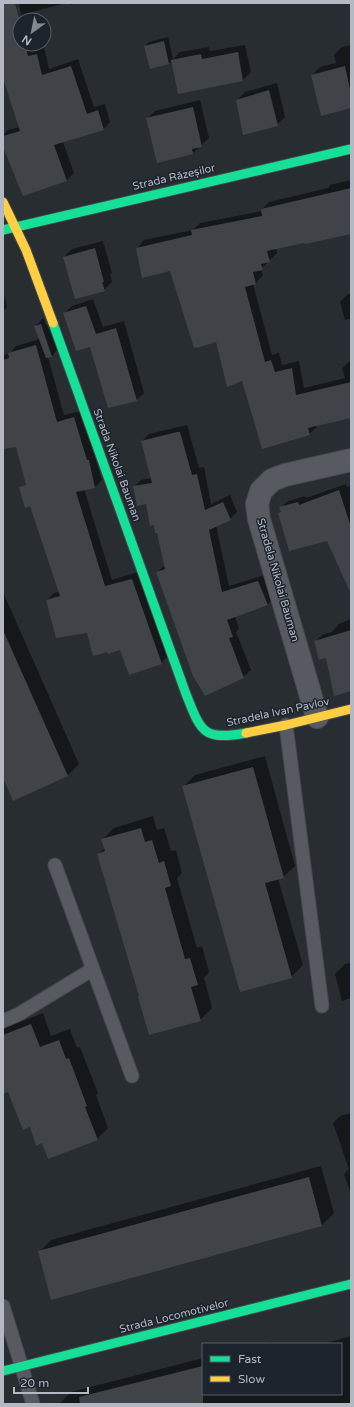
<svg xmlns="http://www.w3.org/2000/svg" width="354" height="1407" viewBox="0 0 354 1407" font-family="'Varela Round',sans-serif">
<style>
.shadow{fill:#0007}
.building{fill:#404449}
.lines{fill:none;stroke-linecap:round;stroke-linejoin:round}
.lane-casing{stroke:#46494d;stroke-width:15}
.street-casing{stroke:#46494d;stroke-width:24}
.fast-casing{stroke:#46494d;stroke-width:11}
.slow-casing{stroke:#46494d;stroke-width:11}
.lane{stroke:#575b61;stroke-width:13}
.street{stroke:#575b61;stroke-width:22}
.fast{stroke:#16e098;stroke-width:9}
.slow{stroke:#ffcf43;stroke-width:9}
.labels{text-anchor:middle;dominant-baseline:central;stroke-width:3;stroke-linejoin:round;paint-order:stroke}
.street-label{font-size:11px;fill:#b2b9c3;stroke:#1c232c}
</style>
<rect width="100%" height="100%" fill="#282d32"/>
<path class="shadow" d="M19,3H66L21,15Z
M70,3H78L70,5Z
M20,25V44H34L35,49L44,47L49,69L78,59L94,107L105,104L110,122L103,130L63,142L74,173L67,180L24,195L3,144V135L8,130L20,127L5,82L3,83V29Z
M168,37L173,59L180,52L209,47L210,51L245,45L251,72L243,80L178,92L172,60L169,63L150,68L145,46L149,42Z
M351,45V107L312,75L320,67L336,63L334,55L342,47Z
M277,83L285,117L277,125L237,100L245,92Z
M200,100L209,138L193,153L147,119L155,111Z
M351,180V233L305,241L276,248L277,253L261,269L263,275L256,283L253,284L272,355L279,353L282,365L299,361L304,388L345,378L342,368L351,360V417L316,425L317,427L309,434L242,379L170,270L137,248L144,240L193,230L200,223L262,211V209L269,202L328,188L330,185Z
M103,241L112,273L110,274L112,282L104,290L64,257L72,249Z
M3,292L7,307L3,311Z
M348,294H351V318L345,320L340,302Z
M93,299L103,327L124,321L144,393L136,400L64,314L72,306Z
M43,318L59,348L52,356L48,357L64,415L81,411L102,480L95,487L84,489L112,580L138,572L168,656L161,663L121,649L88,632L47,600L54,593L59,592L16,446L3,448V355L9,354L16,346L40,339L36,326Z
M187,425L199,468L204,467L211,504L230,495L237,512L230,519L216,525L229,586L265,575L275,597L268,604L235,616L239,629L236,632L251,670L243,677L157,572L165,565L158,531L146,503L134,487L141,480L152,478L142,441L149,434Z
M346,484L347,487L351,486V591L328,540L279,513L281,511L280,508L288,501L305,496L306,498Z
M3,592L79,764L68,775H3Z
M351,619V690L315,642L322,635L332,632L339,624Z
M265,756L295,866L283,877L278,879L303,965L291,977L183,787L195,775Z
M153,816L157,830L164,828L171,851L176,850L182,873L177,878L197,948L202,946L209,972L204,978L212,1008L200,1020L140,996L98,854L105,848L102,840L114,828Z
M351,963V998L342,1001L335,974L345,964Z
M43,1013L51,1036L70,1029L77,1048L80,1047L98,1093L96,1095L108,1128L97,1139L43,1142L30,1126L9,1090L3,1093V1029Z
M351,1113V1194L344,1174L349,1169L333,1123L340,1116Z
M321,1166L334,1213L322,1225L52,1299L39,1252L51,1240Z
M351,1336V1404H61L60,1403L71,1392L203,1358V1394H341V1344H323Z
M271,1342L272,1344H263Z"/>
<path class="building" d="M3,3H15L20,23V44H25L28,56L37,54L42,75L71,66L87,114L98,110L104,130L54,145L67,181L23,196L3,147V136L20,131L3,78Z
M164,41L169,64L150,69L144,46Z
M238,52L243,81L178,94L171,60L201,54L202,59Z
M345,66L351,94V108L321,116L311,75Z
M269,90L278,126L243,135L236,100Z
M193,107L202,147L192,149L193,154L157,163L146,118Z
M351,188V234L305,244L304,243L267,251L270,262L261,264L263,270L253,272L256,284L245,287L265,362L271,360L275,372L292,368L296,395L351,382V418L308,428L310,435L262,449L242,381L227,387L216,342L197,348V347L194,348L170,271L142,278L136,248L192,235L191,230L262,216L261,209Z
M95,248L104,282H102L105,291L75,299L63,257Z
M86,306L96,334L116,328L137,401L108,408L90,347L76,351L63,313Z
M41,324L52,357L46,358L34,326Z
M36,345L57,422L74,417L87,460H89L95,488L76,492L105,586L132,579L162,664L129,675L120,650L108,654L107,652L93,656L87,633L56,638L46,600L60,596L30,506L25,508L19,487L26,485L16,447L3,449V360L9,358L8,353Z
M177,432H180L192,475L197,474L205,510L223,502L231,520L209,530L222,592L258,581L268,605L227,620L233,637L229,638L244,678L205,696L193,676L156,572L165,569L157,533H155L154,525L150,526L146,504L137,506L133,486L152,483L141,441Z
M339,490L351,527V594L327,541L289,551L278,513L281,512L279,507L298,502L299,505Z
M3,630L68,776L13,801L3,778Z
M351,630V691L334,696L326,658L319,660L314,641Z
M253,767L284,878L265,883L292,978L240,992L182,786Z
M141,828L145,842L152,840L159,863L164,861L171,886L165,888L185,959L190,958L198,985L191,987L201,1021L149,1035L138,997L139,996L97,854L105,851L101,839Z
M31,1024L40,1047L59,1040L66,1059L69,1058L87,1106L85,1107L98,1140L48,1159L42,1143L36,1146L30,1127L23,1130L8,1092L3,1094V1035Z
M309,1177L322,1226L51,1300L38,1251Z
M203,1366V1404H80L79,1397Z"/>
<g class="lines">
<defs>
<path id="lane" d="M286,725L322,1006
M55,865L132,1076
M3,1021L19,1014L93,969
M3,1306L33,1404"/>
<path id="street" d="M317,717L259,519L257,504L261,491L272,480L285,475L351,460"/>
<path id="fast" d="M3,230L351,149
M53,323L186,694C201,731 202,741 246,733
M3,1371L351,1284"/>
<path id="slow" d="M3,202L26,250L53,323
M246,733L286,725L351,709"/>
</defs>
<use href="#lane" class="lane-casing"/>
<use href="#street" class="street-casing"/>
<use href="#fast" class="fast-casing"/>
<use href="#slow" class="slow-casing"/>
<use href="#lane" class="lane"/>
<use href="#street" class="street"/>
<use href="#fast" class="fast"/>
<use href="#slow" class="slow"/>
</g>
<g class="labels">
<g class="street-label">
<text transform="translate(174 177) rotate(-13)">Strada Răzeșilor</text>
<text transform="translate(117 465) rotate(70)">Strada Nikolai Bauman</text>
<text transform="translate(278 580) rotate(74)">Stradela Nikolai Bauman</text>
<text transform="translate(278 712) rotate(-12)">Stradela Ivan Pavlov</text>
<text transform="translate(174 1316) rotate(-14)">Strada Locomotivelor</text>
</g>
</g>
<rect width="354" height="1407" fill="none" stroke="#b2b9c3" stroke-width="8"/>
<rect x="202" y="1343" width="140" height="52" fill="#1c232c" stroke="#585f68"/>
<rect x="210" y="1356" width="20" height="6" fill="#16e098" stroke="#585f68"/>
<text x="238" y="1363" font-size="12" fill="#b2b9c3">Fast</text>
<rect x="210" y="1376" width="20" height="6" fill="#ffcf43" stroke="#585f68"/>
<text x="238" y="1383" font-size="12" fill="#b2b9c3">Slow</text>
<g transform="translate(32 32) rotate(213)"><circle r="19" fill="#1c232c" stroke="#585f68"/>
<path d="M0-3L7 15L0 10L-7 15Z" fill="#828890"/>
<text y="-6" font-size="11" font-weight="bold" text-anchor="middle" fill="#b2b9c3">N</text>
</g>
<path d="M14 1387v6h74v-6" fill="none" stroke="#b2b9c3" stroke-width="2"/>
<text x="20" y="1387" font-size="12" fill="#b2b9c3" stroke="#1c232c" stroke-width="3" paint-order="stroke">20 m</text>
</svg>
